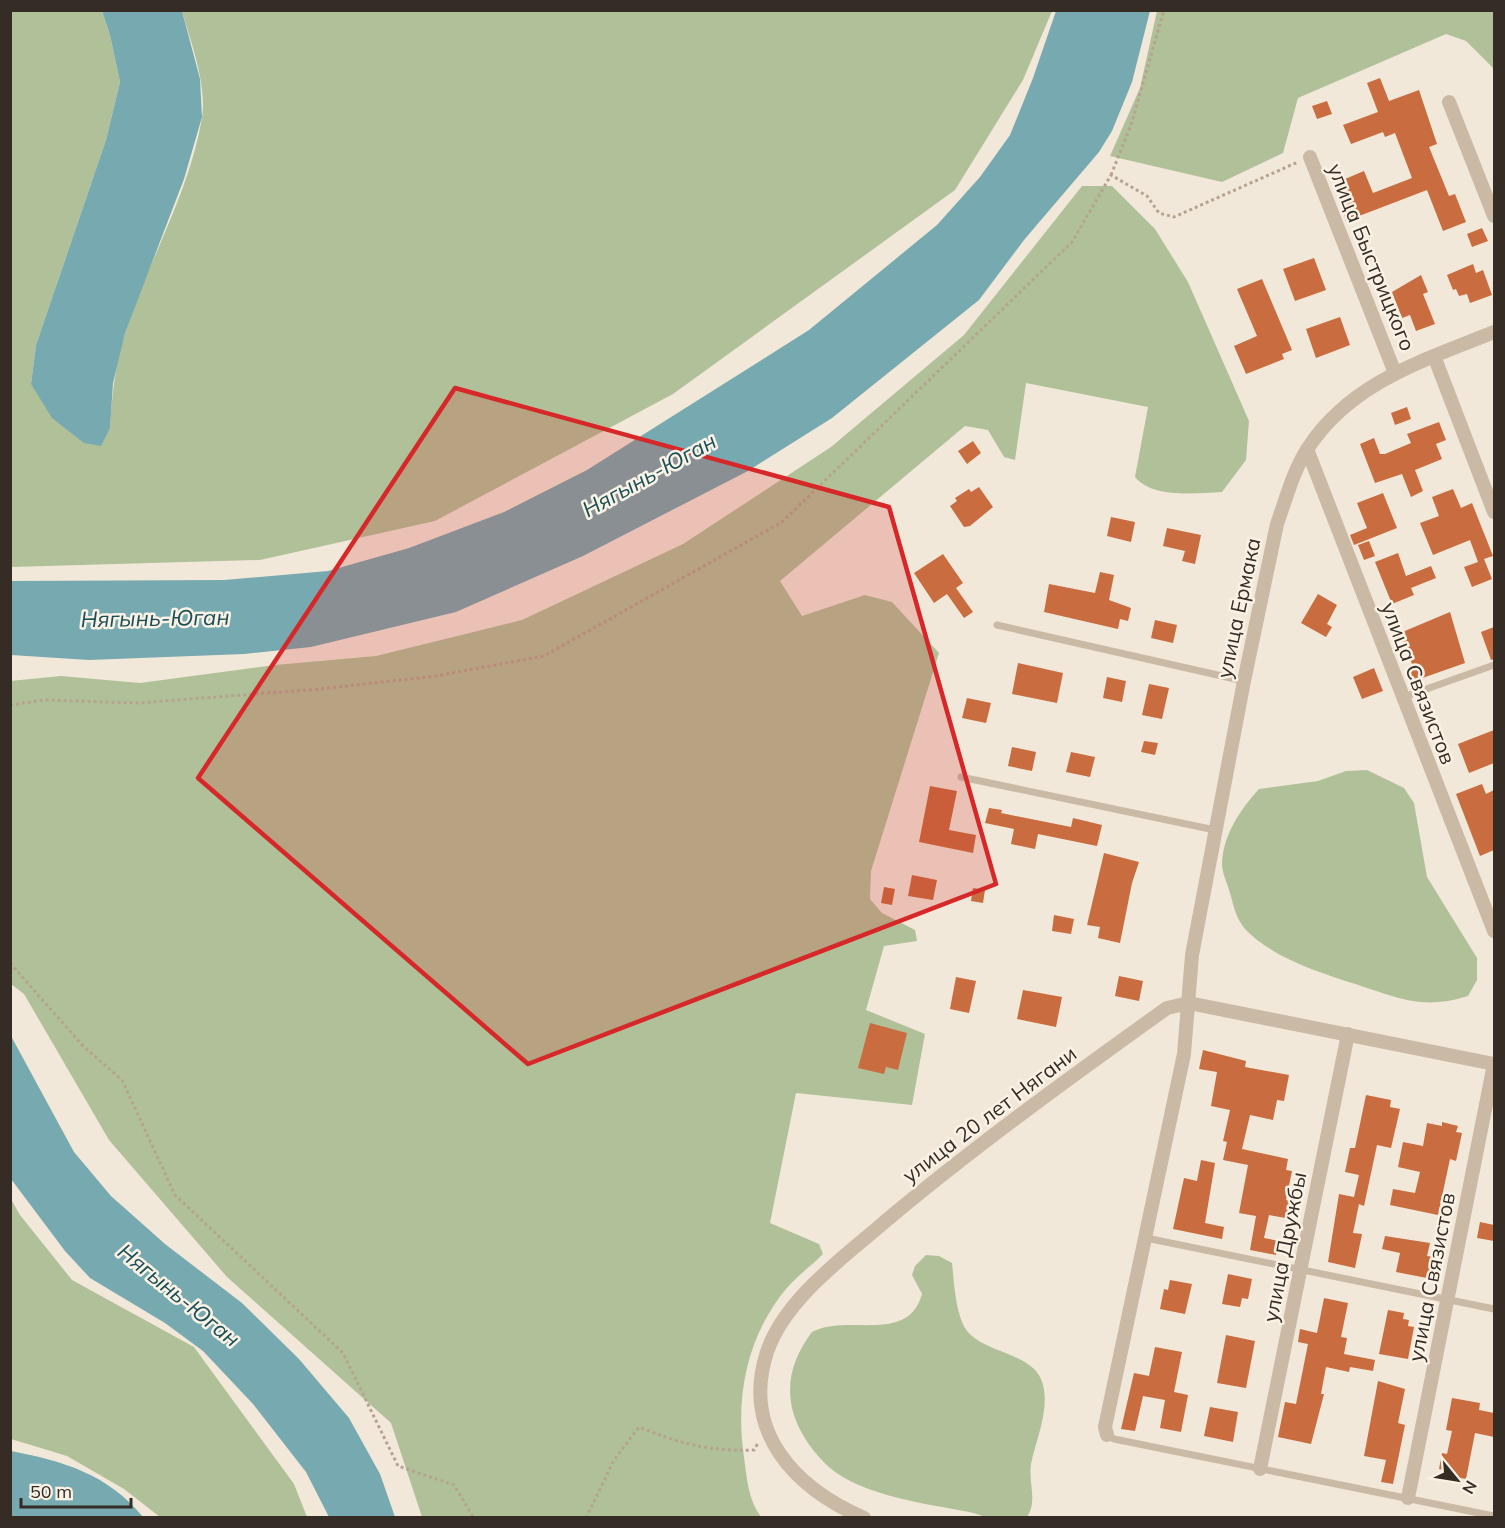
<svg xmlns="http://www.w3.org/2000/svg" width="1505" height="1528" viewBox="0 0 1505 1528" font-family="Mulish,sans-serif">
<style>
.green{fill:#b0c199}
.water{fill:#77a9b0}
.building{fill:#c96c3f}
.lines{fill:none;stroke-linecap:round;stroke-linejoin:round}
.path{stroke:#b6a38f;stroke-width:3;stroke-dasharray:3 3;stroke-linecap:butt}
.service{stroke:#cab9a5;stroke-width:7}
.minor{stroke:#cab9a5;stroke-width:14}
.marked{fill:#d62828;fill-opacity:0.2;stroke:#d62828;stroke-width:4.5;stroke-linejoin:round}
.labels{text-anchor:middle;dominant-baseline:central;stroke-width:5;stroke-linejoin:round;paint-order:stroke}
.street-label{font-size:21px;fill:#352c26;stroke:#faf2e5}
.water-label{font-size:22px;font-style:italic;fill:#1b4f58;stroke:#faf2e5}
</style>
<rect width="100%" height="100%" fill="#f2e8d9"/>
<path class="green" d="M10,11H102L110,35L120,82L106,140L36,345L31,384L110,428C112,396 115,364 125,333C148,261 189,194 202,118C207,84 191,43 182,11H1052L1023,80L955,190L673,394L435,521L260,560L11,567Z
M1157,11H1494V69L1466,41L1446,34L1298,98L1283,153L1222,182L1110,156L1140,88Z
M1082,186H1112L1155,229L1188,282L1249,421L1246,460L1222,492C1196,493 1153,499 1135,477L1148,407L1026,383L1015,460L1004,457L988,430L965,426L780,581L802,616L865,595L892,602L939,653L871,871L870,899L882,913L915,930L917,941L884,946L866,1010L925,1034L912,1105L796,1093L770,1223L819,1244L823,1254C811,1266 797,1276 786,1289C747,1336 735,1397 744,1457C747,1479 748,1499 761,1517H422L391,1423L227,1277L109,1140L24,994L11,984L10,681L61,676L140,683L275,665L376,656L522,620L683,544L831,447L964,335Z
M1367,770L1404,788L1414,803L1427,877L1477,958V980L1468,996C1421,1011 1397,997 1352,983C1318,972 1272,957 1246,930C1236,919 1234,907 1230,893C1228,885 1223,875 1222,866C1222,836 1240,810 1259,789L1318,781L1346,771Z
M11,1199L20,1215L72,1280L194,1347L294,1484L307,1517H160L124,1489L67,1456L11,1439Z
M926,1255L939,1256L952,1263C954,1282 955,1304 962,1322C973,1353 1029,1350 1041,1379C1052,1405 1036,1439 1031,1464C1028,1482 1038,1501 1027,1517C1015,1518 1003,1519 991,1518C983,1517 976,1513 969,1512C928,1504 863,1496 830,1468C814,1454 799,1433 793,1412C785,1382 794,1356 812,1332C848,1313 908,1345 922,1294L912,1275L915,1266Z"/>
<path class="water" d="M102,11H182L200,79L202,117L184,179L125,333L113,383L110,428L101,446L84,443L52,418L31,384L36,345L106,140L120,82L110,35Z
M1056,11H1150L1132,82L1112,131L1099,152L1024,240L979,300L832,418L746,472L583,556L456,612L311,647L244,654L89,660L11,655V581L224,580L328,571L409,548L504,512L587,470L809,330L937,225L980,177L1010,135L1033,78Z
M11,1036L74,1152L111,1196L165,1244L242,1303L299,1359L349,1418L380,1474L395,1517H329L306,1472L253,1404L203,1351L165,1323L90,1278L65,1251L11,1179Z
M11,1451C63,1461 108,1474 143,1517H11Z"/>
<path class="building" d="M1380,78L1389,101L1419,90L1437,144L1429,147L1449,196L1455,194L1466,222L1443,231L1427,190L1346,221L1342,209L1347,206L1338,182L1364,171L1373,193L1412,178L1395,133L1385,137L1383,132L1351,144L1343,125L1378,112L1367,83Z
M1327,101L1332,114L1317,119L1312,106Z
M1482,228L1488,241L1472,247L1467,234Z
M1314,258L1326,290L1295,301L1283,269Z
M1473,264L1476,273L1483,270L1492,295L1470,303L1467,294L1459,296L1456,289L1453,290L1447,275Z
M1421,275L1428,292L1423,294L1435,324L1416,331L1410,315L1402,318L1392,292Z
M1262,279L1292,350L1282,354L1284,359L1246,374L1234,346L1257,336L1237,289Z
M1340,317L1350,345L1316,358L1306,329Z
M1407,407L1411,419L1395,425L1391,413Z
M1439,422L1446,440L1436,444L1442,459L1415,470L1423,491L1411,497L1402,474L1375,483L1360,444L1374,438L1380,454H1385L1411,443L1407,434Z
M973,441L981,453L967,464L958,451Z
M979,487L993,507L970,526L964,527L950,506L957,501L955,498L969,489L971,492Z
M1453,489L1461,508L1472,503L1493,556L1484,559L1492,579L1472,587L1464,567L1478,562L1470,540L1433,555L1420,523L1439,516L1432,497Z
M1383,493L1397,528L1354,545L1350,535L1367,528L1357,503Z
M1111,517L1135,522L1131,542L1107,536Z
M1167,528L1201,535L1195,564L1182,561L1185,551L1163,546Z
M1369,541L1375,556L1364,560L1358,545Z
M1398,553L1406,576L1431,566L1436,578L1411,588L1414,595L1392,604L1375,562Z
M943,554L963,583L956,588L973,612L964,618L947,594L934,603L914,573Z
M1100,572L1114,575L1109,600L1131,608L1128,621L1120,619L1118,629L1044,612L1049,584L1095,593Z
M1318,594L1337,605L1327,624L1332,627L1326,637L1301,623Z
M1450,612L1465,663L1414,681L1410,671L1414,669L1400,633Z
M1155,620L1177,625L1173,643L1151,638Z
M1494,627V659L1491,660L1481,632Z
M1018,663L1063,673L1057,703L1012,694Z
M1374,668L1383,691L1362,699L1353,677Z
M1107,677L1126,681L1122,702L1103,698Z
M1149,684L1169,688L1162,719L1142,715Z
M967,698L991,703L986,723L962,718Z
M1494,730V763L1469,773L1458,744Z
M1144,741L1158,743L1155,755L1141,752Z
M1012,747L1036,752L1032,771L1008,766Z
M1071,752L1095,757L1090,777L1066,772Z
M1482,784L1486,794L1494,790V850L1480,856L1456,794Z
M930,786L957,791L949,830L976,835L973,853L919,842Z
M989,808L1002,810L1001,813L1071,827L1073,818L1102,825L1097,846L1038,834L1035,849L1011,844L1014,829L985,823Z
M1104,853L1139,862L1132,883L1120,943L1098,938L1100,927L1087,925Z
M912,875L937,880L933,900L908,896Z
M884,887L895,889L892,905L881,903Z
M973,888L985,890L983,903L971,901Z
M1054,915L1074,919L1071,934L1052,931Z
M1119,976L1143,981L1139,1001L1115,996Z
M956,977L976,981L969,1013L950,1009Z
M1023,990L1062,997L1056,1027L1017,1019Z
M870,1023L907,1033L898,1070L886,1067L884,1074L858,1068Z
M1203,1050L1246,1061L1245,1067L1289,1075L1284,1101L1277,1100L1273,1120L1250,1115L1242,1149L1288,1159L1286,1170L1292,1171L1286,1200L1295,1202L1291,1219L1269,1215L1264,1238L1279,1241L1276,1255L1250,1250L1256,1216L1239,1213L1248,1165L1223,1160L1227,1142L1223,1141L1230,1110L1211,1106L1217,1072L1199,1069Z
M1366,1095L1391,1100L1390,1107L1400,1109L1391,1148L1377,1145L1364,1206L1359,1204L1353,1233L1362,1234L1355,1268L1328,1262L1339,1194L1354,1197L1359,1175L1345,1172L1350,1148H1355Z
M1442,1122L1458,1126L1456,1132L1462,1133L1456,1161L1450,1159L1438,1215L1390,1205L1393,1189L1415,1193L1420,1172L1398,1167L1403,1142L1423,1146L1427,1123L1442,1126Z
M1201,1160L1215,1163L1205,1223L1224,1227L1222,1239L1173,1229L1184,1178L1197,1181Z
M1480,1222L1494,1225V1241L1477,1238Z
M1385,1236L1430,1243L1427,1256L1436,1257L1432,1279L1396,1272L1400,1253L1382,1249Z
M1228,1274L1252,1279L1248,1299L1242,1298L1240,1307L1222,1304Z
M1170,1280L1192,1284L1185,1314L1160,1309L1164,1289L1168,1290Z
M1324,1298L1348,1303L1341,1337L1347,1338L1344,1354L1375,1360L1373,1371L1350,1367L1349,1372L1326,1367L1321,1394H1324L1311,1444L1278,1437L1285,1402L1296,1404L1308,1344L1298,1342L1300,1329L1317,1333Z
M1388,1310L1404,1313L1403,1319L1409,1320L1408,1326L1414,1327L1408,1359L1379,1354Z
M1226,1335L1255,1341L1246,1388L1217,1383Z
M1155,1347L1182,1352L1174,1392L1188,1395L1181,1432L1160,1428L1165,1400L1143,1396L1135,1431L1121,1429L1134,1373L1149,1376Z
M1378,1381L1405,1389L1398,1423L1405,1425L1393,1484L1381,1482L1386,1460L1364,1456Z
M1452,1398L1480,1403L1479,1410L1494,1413V1437L1475,1433L1466,1479L1443,1475L1444,1470L1439,1469L1442,1453L1447,1454L1452,1431L1446,1430Z
M1210,1407L1238,1412L1233,1442L1204,1436Z"/>
<g class="lines">
<path class="path" d="M1111,175L1131,125L1164,10
M10,705L45,700L137,703L321,689L436,676L544,656L782,522L1072,242L1111,175L1147,196L1159,213L1174,217L1298,162
M10,963L83,1046L122,1080L175,1195L343,1353L398,1466L454,1485L474,1518
M586,1518L614,1460L639,1427C679,1443 710,1452 754,1450L758,1443"/>
<path class="service" d="M997,625L1244,681
M1404,697L1494,665
M961,777L1215,830
M1146,1238L1494,1309
M1107,1435L1114,1439L1494,1516"/>
<path class="minor" d="M1449,102L1494,216
M1310,157L1395,373
M1434,356L1494,512
M1307,449L1494,931
M1107,1435L1105,1427L1184,1054L1192,955L1244,681L1277,524C1286,499 1293,471 1308,448C1351,382 1425,360 1494,332
M1260,1469L1348,1034
M1408,1498L1494,1064
M864,1518C795,1488 741,1432 767,1352C785,1298 847,1255 888,1219C978,1144 1072,1076 1167,1008L1189,1003L1494,1064"/>
</g>
<path class="marked" d="M455,388L889,507L996,884L528,1064L198,778Z"/>
<g class="labels">
<g class="street-label">
<text transform="translate(1372 257) rotate(68)">улица Быстрицкого</text>
<text transform="translate(1238 608) rotate(-78)">улица Ермака</text>
<text transform="translate(1419 683) rotate(69)">улица Связистов</text>
<text transform="translate(989 1114) rotate(-37)">улица 20 лет Нягани</text>
<text transform="translate(1284 1247) rotate(-79)">улица Дружбы</text>
<text transform="translate(1431 1277) rotate(-79)">улица Связистов</text>
</g>
<g class="water-label">
<text transform="translate(649 475) rotate(-29)">Нягынь-Юган</text>
<text transform="translate(155 618) rotate(-1)">Нягынь-Юган</text>
<text transform="translate(179 1295) rotate(39)">Нягынь-Юган</text>
</g>
</g>
<rect width="1505" height="1528" fill="none" stroke="#352c26" stroke-width="24"/>
<g transform="translate(1457 1480) rotate(120)" stroke="#faf2e5" stroke-width="4.5" paint-order="stroke">
<path d="M0-4.5L10 22L0 15L-10 22Z" fill="#352c26"/>
<text y="-9" font-size="16" font-weight="bold" text-anchor="middle" fill="#352c26">N</text>
</g>
<path d="M21 1498v9h110v-9" fill="none" stroke="#352c26" stroke-width="3"/>
<text x="30" y="1498" font-size="18" fill="#352c26" stroke="#faf2e5" stroke-width="4.5" paint-order="stroke">50 m</text>
</svg>
